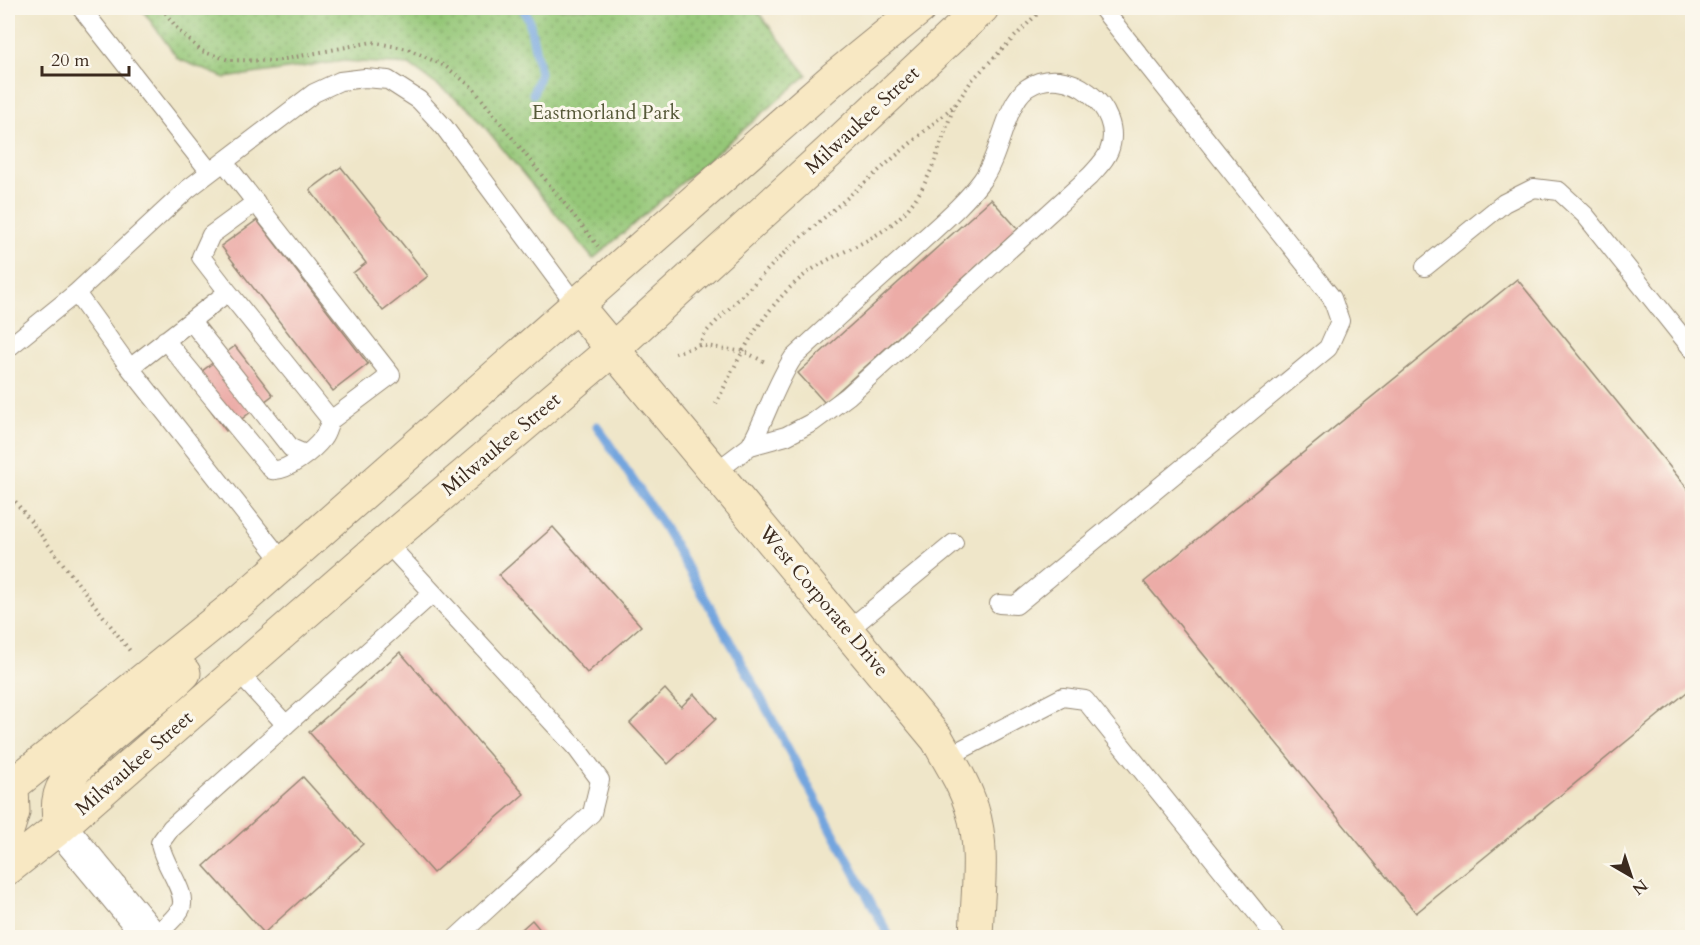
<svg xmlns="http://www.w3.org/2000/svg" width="1700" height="945" viewBox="0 0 1700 945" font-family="Cardo,serif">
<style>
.park{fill:url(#park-dots);stroke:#68784b;stroke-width:1.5}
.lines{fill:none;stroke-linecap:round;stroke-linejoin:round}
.stream{stroke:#73a5de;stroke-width:9}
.building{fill:#ecaca7}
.lane-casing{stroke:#958874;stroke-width:20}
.street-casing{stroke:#958874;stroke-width:35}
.secondary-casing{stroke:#958874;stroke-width:35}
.path{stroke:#958874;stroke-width:4;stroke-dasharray:1.5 4.5;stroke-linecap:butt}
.lane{stroke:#fff;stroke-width:18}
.street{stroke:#fff;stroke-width:33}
.secondary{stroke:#f8e8c3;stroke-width:33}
.labels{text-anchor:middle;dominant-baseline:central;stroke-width:6;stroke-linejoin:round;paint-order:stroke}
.park-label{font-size:20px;fill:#565939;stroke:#fbf7ec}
.street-label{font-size:20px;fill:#3b2a1e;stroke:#fbf7ec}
</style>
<defs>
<pattern id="park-dots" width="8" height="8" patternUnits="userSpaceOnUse" patternTransform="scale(1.5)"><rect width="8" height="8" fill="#95c778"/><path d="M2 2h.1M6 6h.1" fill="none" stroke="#7ba262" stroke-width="1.8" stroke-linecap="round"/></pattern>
</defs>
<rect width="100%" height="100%" fill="#fbf7ec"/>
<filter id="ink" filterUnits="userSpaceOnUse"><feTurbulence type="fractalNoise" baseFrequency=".0167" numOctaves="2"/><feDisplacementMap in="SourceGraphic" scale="12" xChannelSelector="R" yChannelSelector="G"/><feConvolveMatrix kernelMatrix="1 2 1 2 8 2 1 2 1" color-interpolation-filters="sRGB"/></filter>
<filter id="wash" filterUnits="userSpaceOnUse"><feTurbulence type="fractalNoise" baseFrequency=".008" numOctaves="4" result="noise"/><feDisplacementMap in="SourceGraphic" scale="24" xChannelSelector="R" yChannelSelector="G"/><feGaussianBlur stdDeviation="1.35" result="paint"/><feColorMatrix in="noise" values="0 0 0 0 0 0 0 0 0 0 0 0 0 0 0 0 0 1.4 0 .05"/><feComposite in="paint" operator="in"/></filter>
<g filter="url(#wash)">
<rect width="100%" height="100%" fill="#efe6c9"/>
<path class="park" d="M141,8H755L807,75L593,259L469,108L409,65L343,61L225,78L178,59Z"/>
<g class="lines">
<path class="stream" d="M523,8L529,20L540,73L533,94
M597,426L664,527L736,652L890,938"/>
</g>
<g id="blocks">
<path class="building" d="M341,167L428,276L383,311L353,273L366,263L310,190Z
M991,199L1018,229L825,403L798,373Z
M257,220L368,364L333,391L221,246Z
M1517,279L1692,494V688L1416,913L1144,582Z
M235,346L273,395L226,431L189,381Z
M553,527L641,626L587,673L499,575Z
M400,652L524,794L433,873L309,732Z
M665,689L681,707L694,694L716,719L668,764L630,723Z
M303,777L363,844L264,933L204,866Z
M532,920L547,938H512Z"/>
</g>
</g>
<g filter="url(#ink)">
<use href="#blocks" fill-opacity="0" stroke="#958874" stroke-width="1.5"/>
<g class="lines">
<defs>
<path id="lane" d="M81,8L210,172
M224,162L391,375L331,420L228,292
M1425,267L1504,203L1534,188L1559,191L1585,215L1692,349
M76,293L130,368L284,563
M191,321L291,448L305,454
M165,340L272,470C287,472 314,450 323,438C327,433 328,425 331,420
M8,348L76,293L188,189L314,93L340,81L365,78L388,80L419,100L444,127L576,305
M130,368L228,292L201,257L211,235L256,202
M717,471L750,446L786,436L813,422L848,396L1090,176C1097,168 1105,161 1109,151C1126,108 1066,60 1027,88C1005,104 1001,154 982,180C962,207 935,228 911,251C871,286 832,322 793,358C775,385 766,418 750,446
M386,542L577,749L600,780L592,813L456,938
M999,604L1016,605L1328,348L1340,321L1332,298L1102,8
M848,630L954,543
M238,672L286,725
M947,757L1063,697L1085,700L1277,938
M153,938C162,929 174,920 180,910C190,894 162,864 160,843L171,828L433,593"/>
<path id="street" d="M60,827L152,938"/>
<path id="secondary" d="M576,305L937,739C950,762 964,783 972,809C985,848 977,897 976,938
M8,789L241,601L834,78L920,8
M60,827C58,816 57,806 60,795C70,758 155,704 184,673
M8,828L13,812L12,786
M8,868L60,827L386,542L613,349L830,151L982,8"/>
</defs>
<use href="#lane" class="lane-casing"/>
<use href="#street" class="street-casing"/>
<use href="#secondary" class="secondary-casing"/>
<path class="path" d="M162,8L179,31L201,51L229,60L275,61L372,42L408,49L445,66L472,87L598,246
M699,345L745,352L765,362
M675,353L699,345L706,332L789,248L956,104L972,80L1043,8
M716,404C739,356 766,302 810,271C843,248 876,243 906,211C933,180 940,142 955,104
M8,492L130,651"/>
<use href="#lane" class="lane"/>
<use href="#street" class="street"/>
<use href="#secondary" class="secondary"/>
</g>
</g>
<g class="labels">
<g class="park-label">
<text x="606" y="112">Eastmorland Park</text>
</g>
<g class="street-label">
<text transform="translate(862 120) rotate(-43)">Milwaukee Street</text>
<text transform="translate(501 444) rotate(-40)">Milwaukee Street</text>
<text transform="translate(824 601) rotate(50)">West Corporate Drive</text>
<text transform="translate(134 763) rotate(-41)">Milwaukee Street</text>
</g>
</g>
<rect width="1700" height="945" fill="none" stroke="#fbf7ec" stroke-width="30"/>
<g transform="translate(1631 876) rotate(141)" stroke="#fbf7ec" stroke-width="4.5" paint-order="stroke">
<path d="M0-4.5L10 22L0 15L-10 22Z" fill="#3b2a1e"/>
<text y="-9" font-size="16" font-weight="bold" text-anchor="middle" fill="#3b2a1e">N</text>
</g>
<path d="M42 66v9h87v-9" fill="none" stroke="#3b2a1e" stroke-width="3"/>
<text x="51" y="66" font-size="18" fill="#3b2a1e" stroke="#fbf7ec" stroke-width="4.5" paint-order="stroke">20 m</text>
</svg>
